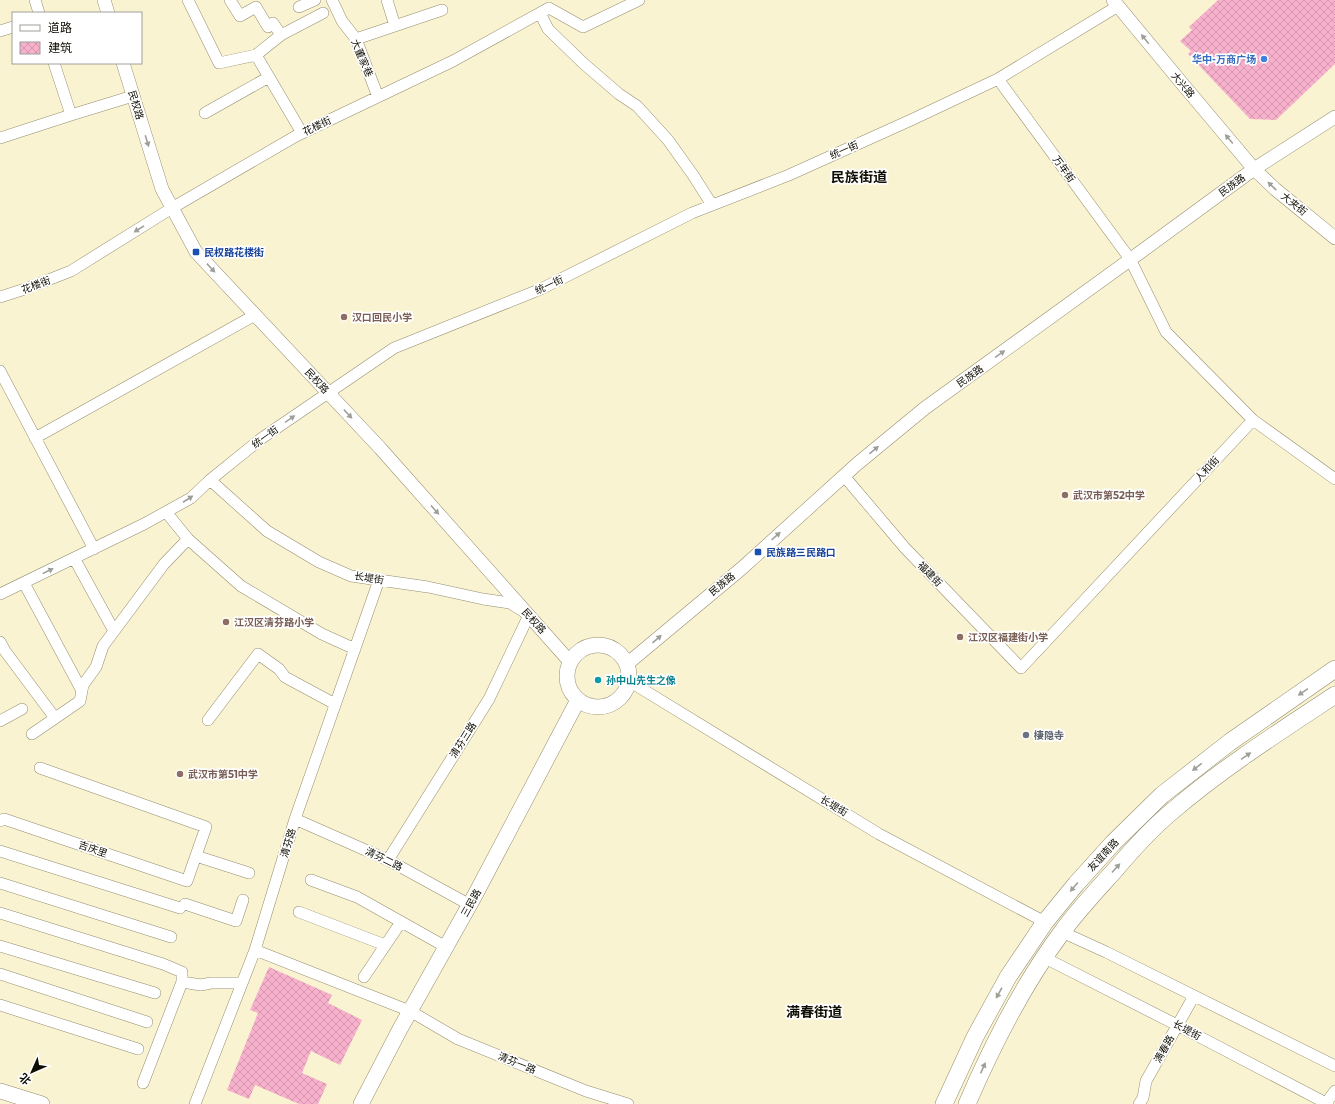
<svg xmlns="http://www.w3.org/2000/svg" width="1335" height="1104" viewBox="0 0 1335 1104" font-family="Montserrat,'Noto Sans SC',sans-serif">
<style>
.building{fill:url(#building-cross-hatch)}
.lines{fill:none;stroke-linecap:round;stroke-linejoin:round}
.minor-casing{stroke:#948d6e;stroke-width:12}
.tertiary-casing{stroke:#948d6e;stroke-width:14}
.secondary-casing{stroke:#948d6e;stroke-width:16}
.primary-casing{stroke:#948d6e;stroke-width:18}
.minor{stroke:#fff;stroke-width:11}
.tertiary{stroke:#fff;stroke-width:13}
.secondary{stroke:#fff;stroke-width:15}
.primary{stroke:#fff;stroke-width:17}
.oneway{fill:#9f9f9a}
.shop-dot{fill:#3f7fe0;stroke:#fff;stroke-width:1.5}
.transit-dot{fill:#1a4fb4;stroke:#fff;stroke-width:1.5}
.education-dot{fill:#8d6e63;stroke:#fff;stroke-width:1.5}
.culture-dot{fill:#0f9aa8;stroke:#fff;stroke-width:1.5}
.worship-dot{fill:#6b7280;stroke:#fff;stroke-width:1.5}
.labels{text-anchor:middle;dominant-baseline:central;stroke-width:3.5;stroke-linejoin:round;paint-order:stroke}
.street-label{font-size:10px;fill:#100e03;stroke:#fff}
.shop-label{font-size:10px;font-weight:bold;fill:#366cbe;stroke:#fff;text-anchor:end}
.transit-label{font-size:10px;font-weight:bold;fill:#164399;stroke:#fff;text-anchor:start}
.education-label{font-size:10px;font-weight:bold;fill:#785e54;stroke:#fff;text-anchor:start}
.culture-label{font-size:10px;font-weight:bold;fill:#0d838f;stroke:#fff;text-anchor:start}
.worship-label{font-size:10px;font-weight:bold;fill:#5b616d;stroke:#fff;text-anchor:start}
.district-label{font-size:14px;font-weight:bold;fill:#100e03;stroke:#fff}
</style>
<defs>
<pattern id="building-cross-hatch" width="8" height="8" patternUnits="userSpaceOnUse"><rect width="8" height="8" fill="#f7b1cd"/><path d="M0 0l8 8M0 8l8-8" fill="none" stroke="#d397ae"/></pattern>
</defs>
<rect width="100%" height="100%" fill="#faf3d1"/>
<path class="building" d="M1218,0H1335V64L1276,120L1250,119L1188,54L1191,51L1180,41L1192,30L1189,27Z
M269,967L332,995L328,1003L362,1020L340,1065L311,1051L302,1073L327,1084L318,1104H299L255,1085L249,1099L227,1090L258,1013L250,1010Z"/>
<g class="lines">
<defs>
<path id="minor" d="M35,0L39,13
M188,0L219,63L256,55L302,133
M230,0L240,16L256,7L268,27L273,23L281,35L323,13
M332,0L342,21L356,39L378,97
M387,0L395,26
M299,7L315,0
M549,8L583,27L639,0
M540,13L548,29L583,63L619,94L637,106L658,129L668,140L693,175L712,205
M0,31L13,27
M356,39L442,10
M256,55L281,35
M54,63L71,115L133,96
M205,113L269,77
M0,138L71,115
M0,297L25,289L71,271L172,208L296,136L453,61L549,8
M0,371L94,549
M1253,420L1335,479
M35,438L255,315
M844,476L905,548L1021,668L1253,420L1166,332L1130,259L998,79
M210,480L267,531L319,562L351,576L428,587L483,599L510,603L529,615L489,699L388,860
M166,512L188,539L241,586L322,634L355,649
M74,558L114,631
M24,583L82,691
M0,594L144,524L191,498L210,480L262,438L394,348L541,289L692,213L789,175L911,120L998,79L1118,6
M0,642L5,651L55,718
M629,681L879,834L1045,922
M208,720L258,654L279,669L285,677L335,704
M0,721L22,709
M32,734L80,701L83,685L96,667L103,646L164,564L188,539
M295,819L388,860L470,905
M0,821L4,819L187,881L206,827L40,768
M0,851L180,908
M196,856L249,873
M311,880L357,897L446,947
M0,883L171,937
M185,904L236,921L243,900
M299,912L385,945
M0,913L163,964L182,972V982L201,985L211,983H242
M1062,932L1106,952L1335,1066
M0,946L155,993
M255,950L410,1011L458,1039L586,1091L628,1104
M1045,958L1177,1025L1328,1104
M0,974L147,1022
M364,977L401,922
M0,1005L138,1049
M143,1083L182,982
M1326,1103L1335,1091
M195,1104L255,950L295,819L379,580
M1139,1104L1143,1098L1146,1081L1194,996"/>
<path id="tertiary" d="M104,0L108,13
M1113,0L1180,81L1254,169L1275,189L1335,238
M123,63L162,189L196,252L380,448L571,663
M627,664L741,569L857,464L925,408L1142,251L1254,169L1335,117"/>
<path id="secondary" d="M567 676a31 31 0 1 1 62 0a31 31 0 1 1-62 0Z
M0,1091L42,1104
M361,1104L400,1029L474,897L578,700"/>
<path id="primary" d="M944,1104L975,1037L1008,977L1045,922L1076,884L1113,843L1162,795L1230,742L1335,669
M967,1104C992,1046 1024,983 1062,932C1078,910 1097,890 1115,870C1132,850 1150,830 1170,813C1221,769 1279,732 1335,695"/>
</defs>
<use href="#minor" class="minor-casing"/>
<use href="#tertiary" class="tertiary-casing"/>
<use href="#secondary" class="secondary-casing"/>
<use href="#primary" class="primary-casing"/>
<use href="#minor" class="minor"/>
<use href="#tertiary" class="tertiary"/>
<use href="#secondary" class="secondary"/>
<use href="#primary" class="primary"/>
</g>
<defs><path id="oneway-solid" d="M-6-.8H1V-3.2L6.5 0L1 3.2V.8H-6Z"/></defs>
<g class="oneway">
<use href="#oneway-solid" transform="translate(1145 39) rotate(-129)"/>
<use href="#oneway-solid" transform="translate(1229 139) rotate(-130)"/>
<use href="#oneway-solid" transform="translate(147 141) rotate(73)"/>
<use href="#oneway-solid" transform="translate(1272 186) rotate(-136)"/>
<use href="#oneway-solid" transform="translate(139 229) rotate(148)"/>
<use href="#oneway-solid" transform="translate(211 268) rotate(47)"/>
<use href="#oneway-solid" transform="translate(1000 354) rotate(-35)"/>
<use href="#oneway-solid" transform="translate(348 414) rotate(47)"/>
<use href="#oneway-solid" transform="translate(290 419) rotate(-34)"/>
<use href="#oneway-solid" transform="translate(874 450) rotate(-40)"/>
<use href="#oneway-solid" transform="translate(188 499) rotate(-33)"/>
<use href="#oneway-solid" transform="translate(435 510) rotate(48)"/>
<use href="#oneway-solid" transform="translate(776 536) rotate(-42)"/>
<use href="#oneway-solid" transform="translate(48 571) rotate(-26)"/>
<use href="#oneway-solid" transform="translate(657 639) rotate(-41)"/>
<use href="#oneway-solid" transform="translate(1303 692) rotate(145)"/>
<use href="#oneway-solid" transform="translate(1246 756) rotate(-34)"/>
<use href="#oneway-solid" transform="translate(1197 767) rotate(142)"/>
<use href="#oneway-solid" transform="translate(1116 868) rotate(-48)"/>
<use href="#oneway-solid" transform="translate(1074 887) rotate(130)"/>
<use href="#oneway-solid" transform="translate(999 993) rotate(119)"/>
<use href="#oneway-solid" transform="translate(983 1068) rotate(-66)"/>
</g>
<circle class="shop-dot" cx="1264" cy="59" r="4"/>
<g class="transit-dot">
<rect x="192" y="248" width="8" height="8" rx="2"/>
<rect x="754" y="548" width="8" height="8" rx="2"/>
</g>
<g class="education-dot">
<circle cx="344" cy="317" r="4"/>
<circle cx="1065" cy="495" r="4"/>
<circle cx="226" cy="622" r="4"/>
<circle cx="960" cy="637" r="4"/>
<circle cx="180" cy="774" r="4"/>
</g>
<circle class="culture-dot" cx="598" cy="680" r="4"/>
<circle class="worship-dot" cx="1026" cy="735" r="4"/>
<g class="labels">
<g class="street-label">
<text transform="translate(362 58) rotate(67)">大董家巷</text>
<text transform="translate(1183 85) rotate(50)">大兴路</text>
<text transform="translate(136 105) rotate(73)">民权路</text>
<text transform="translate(317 126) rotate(-26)">花楼街</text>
<text transform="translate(844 150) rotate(-24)">统一街</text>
<text transform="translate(1064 169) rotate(54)">万年街</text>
<text transform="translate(1232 185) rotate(-36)">民族路</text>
<text transform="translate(1294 204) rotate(39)">大夹街</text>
<text transform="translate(36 285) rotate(-21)">花楼街</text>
<text transform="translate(549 285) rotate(-25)">统一街</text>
<text transform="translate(970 376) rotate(-35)">民族路</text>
<text transform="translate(317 381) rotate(47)">民权路</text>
<text transform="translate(265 437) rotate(-36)">统一街</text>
<text transform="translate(1207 469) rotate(-47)">人和街</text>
<text transform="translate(930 574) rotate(46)">福建街</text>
<text transform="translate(369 578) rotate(9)">长堤街</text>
<text transform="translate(722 584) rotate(-39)">民族路</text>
<text transform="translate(534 621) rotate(48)">民权路</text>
<text transform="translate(463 740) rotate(-58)">清芬三路</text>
<text transform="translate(834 806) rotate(31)">长堤街</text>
<text transform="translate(288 843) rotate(-73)">清芬路</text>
<text transform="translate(93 849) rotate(19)">吉庆里</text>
<text transform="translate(1103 855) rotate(-47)">友谊南路</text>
<text transform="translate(384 859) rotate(26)">清芬二路</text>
<text transform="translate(471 903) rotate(-61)">三民路</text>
<text transform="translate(1187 1030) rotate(28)">长堤街</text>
<text transform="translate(1164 1049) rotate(-61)">满春路</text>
<text transform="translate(517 1063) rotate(22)">清芬一路</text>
</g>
<g class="shop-label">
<text x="1256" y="59">华中-万商广场</text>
</g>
<g class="transit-label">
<text x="204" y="252">民权路花楼街</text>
<text x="766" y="552">民族路三民路口</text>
</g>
<g class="education-label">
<text x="352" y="317">汉口回民小学</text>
<text x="1073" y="495">武汉市第52中学</text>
<text x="234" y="622">江汉区清芬路小学</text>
<text x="968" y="637">江汉区福建街小学</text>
<text x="188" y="774">武汉市第51中学</text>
</g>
<g class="culture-label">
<text x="606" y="680">孙中山先生之像</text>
</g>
<g class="worship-label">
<text x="1034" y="735">棲隐寺</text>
</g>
<g class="district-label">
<text x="859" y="177">民族街道</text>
<text x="814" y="1012">满春街道</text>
</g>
</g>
<rect x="12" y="12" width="130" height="52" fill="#ffffff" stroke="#9f9f9a"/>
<rect x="20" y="25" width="20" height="6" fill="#ffffff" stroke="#9f9f9a"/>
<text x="48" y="32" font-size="12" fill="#100e03">道路</text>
<rect x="20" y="42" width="20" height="12" fill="url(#building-cross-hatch)" stroke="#9f9f9a"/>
<text x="48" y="52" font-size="12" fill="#100e03">建筑</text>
<g transform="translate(32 1072) rotate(225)" stroke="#ffffff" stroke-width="3" paint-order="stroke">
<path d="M0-3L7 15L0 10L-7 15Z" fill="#100e03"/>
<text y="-6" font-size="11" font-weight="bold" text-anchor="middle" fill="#100e03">北</text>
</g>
</svg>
